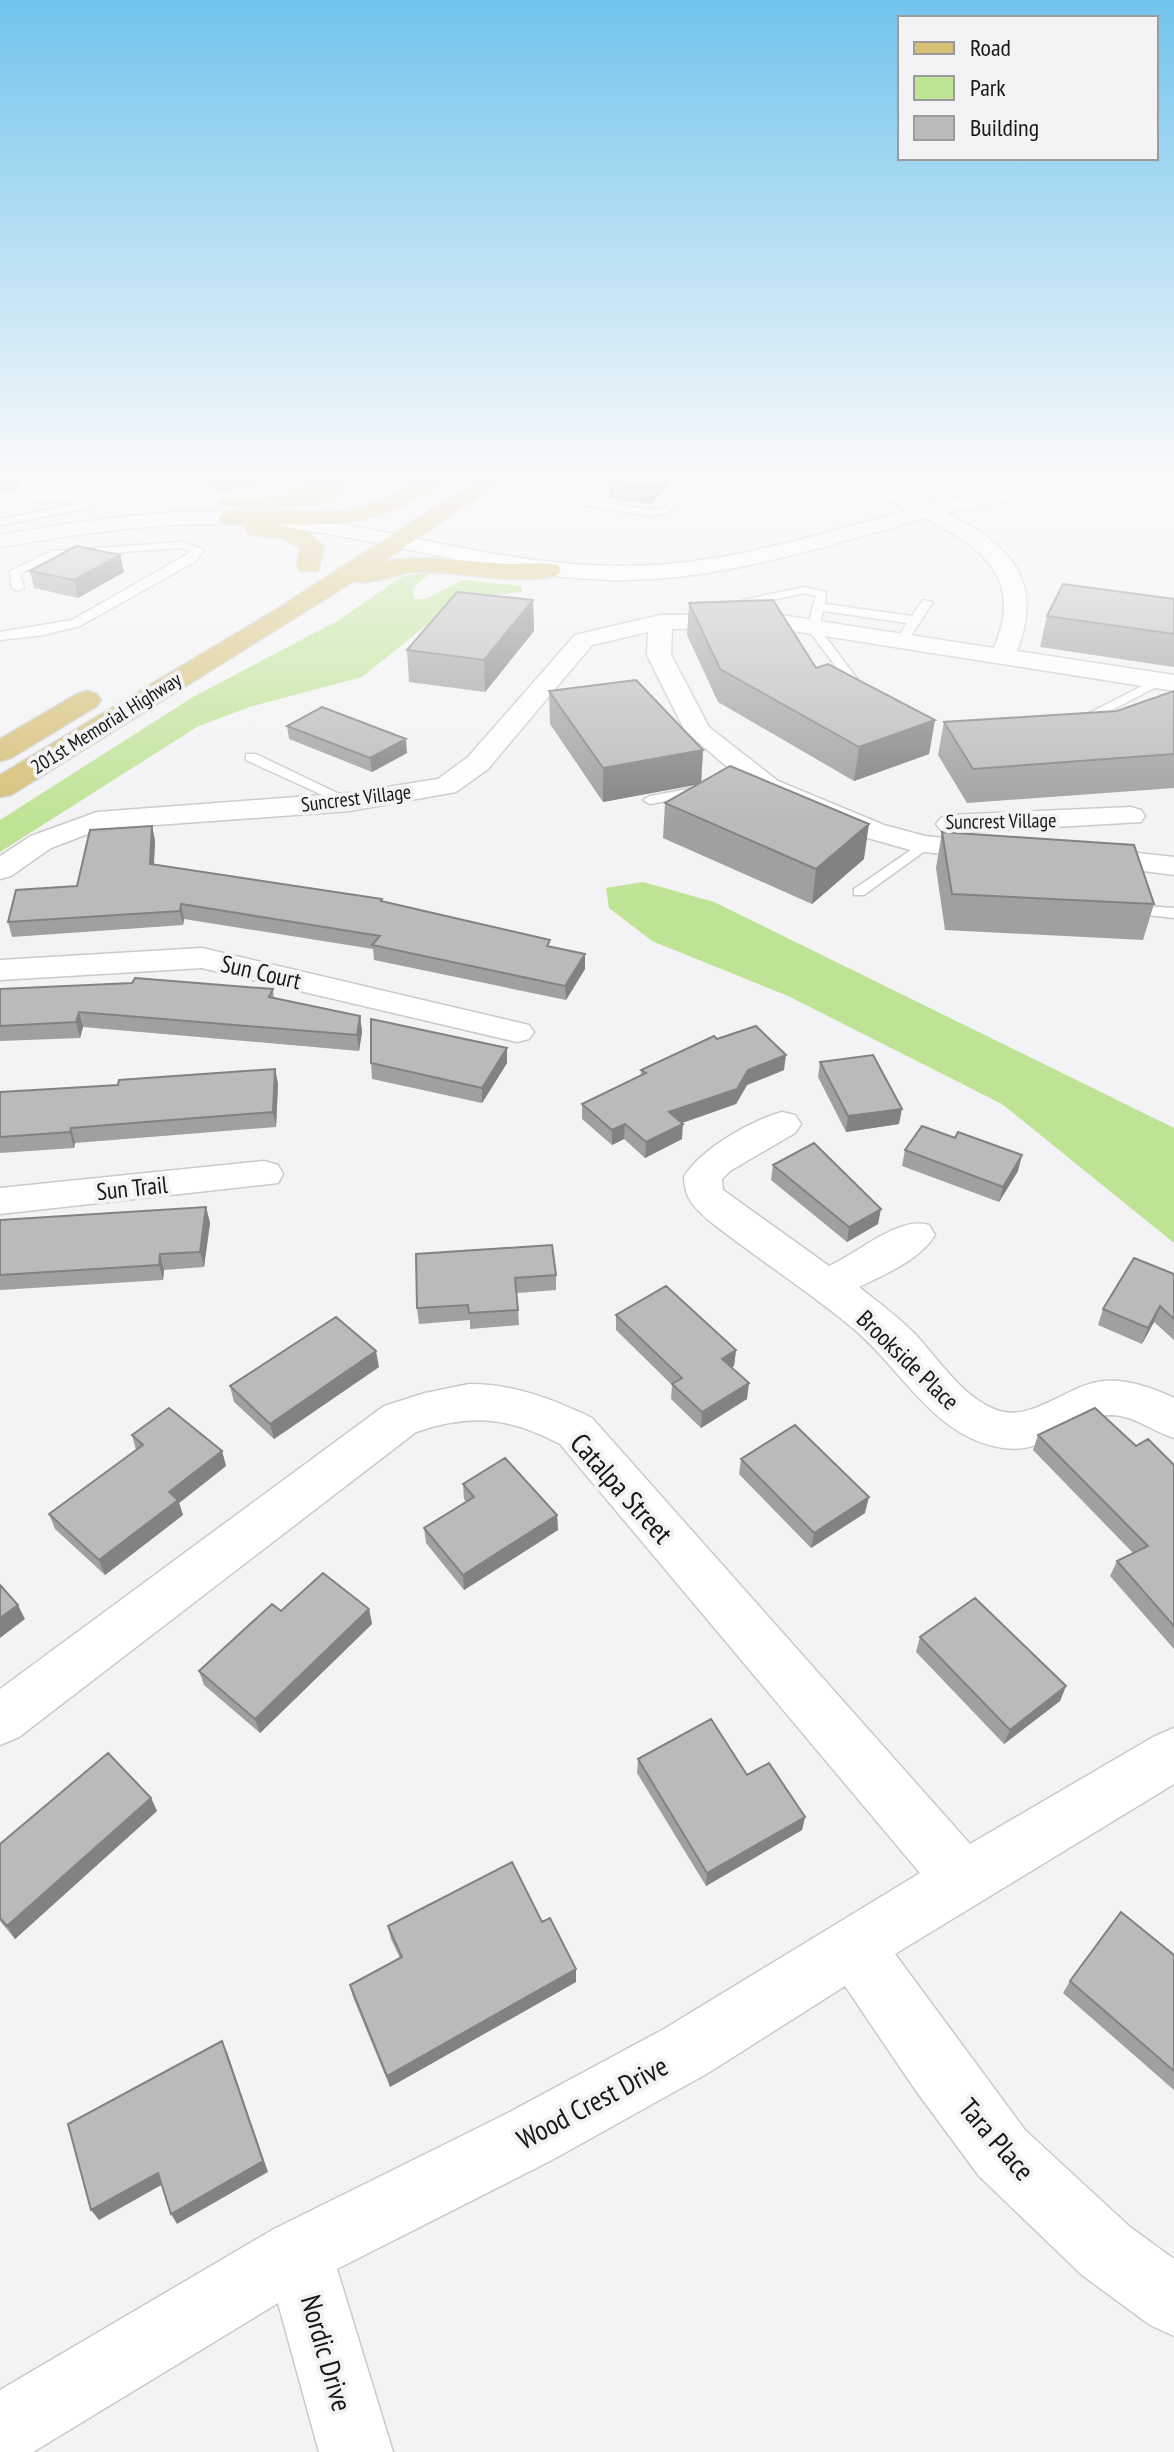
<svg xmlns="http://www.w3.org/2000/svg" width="1174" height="2452" viewBox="0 0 1174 2452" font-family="'PT Sans Narrow',sans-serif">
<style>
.green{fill:#bee395}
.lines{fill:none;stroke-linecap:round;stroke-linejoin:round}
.lane-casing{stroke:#cacacc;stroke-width:3}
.street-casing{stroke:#cacacc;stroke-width:3}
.primary-casing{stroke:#d1d1d1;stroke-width:3}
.lane{fill:#fff;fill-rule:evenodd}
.street{fill:#fff;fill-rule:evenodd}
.primary{fill:#d6c077;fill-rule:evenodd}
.wall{fill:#a1a09f}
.shaded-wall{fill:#838282}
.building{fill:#bbbab9;stroke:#838282;stroke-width:2}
.labels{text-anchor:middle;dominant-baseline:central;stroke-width:8;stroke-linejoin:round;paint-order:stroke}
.far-street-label{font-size:20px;fill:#171718;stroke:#f3f3f5}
.street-label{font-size:24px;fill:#171718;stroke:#f3f3f5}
.near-street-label{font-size:28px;fill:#171718;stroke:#f3f3f5}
</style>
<rect width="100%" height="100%" fill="#f3f3f5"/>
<path class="green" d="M310,478H356L326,504L260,510L217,506L221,499C252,497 287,502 310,478Z
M433,571L413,588L414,599H426L463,580L522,586V592L459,599L362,677L249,707L197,727L0,852V820L193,697L339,620L401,577Z
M643,882L714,902L1174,1128V1243L1002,1104L788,996L652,941L609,908L606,888Z"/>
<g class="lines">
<defs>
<path id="lane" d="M605,478H616L593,501L651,510L663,508L689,478H700L666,513L651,516L581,505V501Z
M0,493L89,497L94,500L88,508L0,525V519L81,503L0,499Z
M182,542L202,549L203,551L196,561L80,626L44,635L0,640V632L72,620L191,552L181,548L53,557L20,574L24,588L18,591L12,588L10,571L51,551Z
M804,587L826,592L825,604L912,616L923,600L933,602L905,645L901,646L895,642L907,623L823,611L819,628L861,684L855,688L851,687L807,628L816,596L804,593L751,605L740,624L730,621L743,600Z
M1158,678L1168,681L1091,721L1079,718Z
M246,754H256L356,802L349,806L344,805L246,760Z
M704,786L711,790L709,793L650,804L643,800L650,796Z
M924,841L931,845L929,848L864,895H854V889Z
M1145,906L1174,908V918L1139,914V908Z"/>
<path id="street" d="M850,478H876L930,504L1058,478H1098L1088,484L947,513C1009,545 1045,579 1017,651L1174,675V691L774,628L672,629L671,655L709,727L778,781L884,825L925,836L1004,844L1008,850L1004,856L993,859L914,851L864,837L758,793L685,731L647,655L648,632L592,645L488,769L456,792L349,811L101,829L51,848L11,876L0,879V856L31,836L97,812L349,793L438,779L468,757L575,635L660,615L774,614L994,648C1024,578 983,548 925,518C823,547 718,582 611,580C502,577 397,542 289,528C192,516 95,531 0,547V535C95,519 192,503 289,516C397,530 502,564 612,566C713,568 812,537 908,510Z
M1131,807L1141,810L1145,816L1141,822L951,833L941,830L936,824L941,818L951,815Z
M1085,847L1174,857V875L1074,862L1070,856L1074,850Z
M202,948L529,1025L534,1032L529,1039L517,1042L202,968L0,980V960Z
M782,1112L795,1115L801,1124L795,1133L730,1171L722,1179L723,1190L829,1266C859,1253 898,1216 929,1225L935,1235C921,1259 884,1275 859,1287C878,1302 898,1317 915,1334C939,1360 961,1395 994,1409C1031,1425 1067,1384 1104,1381C1127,1379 1153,1388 1174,1398V1438C1152,1431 1135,1416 1112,1415C1076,1415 1047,1455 1003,1448C932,1437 901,1366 849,1325C805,1289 757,1258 712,1223C695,1208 685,1201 684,1177C701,1149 750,1121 782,1112Z
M264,1161L278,1165L283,1174L278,1183L0,1214V1188Z
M469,1384C514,1384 553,1399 592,1418L970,1844L1155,1736L1174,1728V1784L895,1954L1025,2130L1130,2227L1174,2259V2336L1150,2325L1082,2275L979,2176L914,2088L845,1986L708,2073L552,2160L337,2269L393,2452H319L278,2303L33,2452H0V2390L274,2229L506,2114L664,2029L920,1873L560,1444C508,1417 472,1413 416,1432L19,1737L0,1745V1689L384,1406L425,1393Z"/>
<path id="primary" d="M418,478H445C439,486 428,491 420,496C372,525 329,526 276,524L309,532L324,547L318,571H300L297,566L300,548L284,539L249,534L245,529L250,524H221L218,519L221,514C266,503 312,518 357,509C379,504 399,489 418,478Z
M480,478H506L382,562C424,554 465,562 508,564C524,564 541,561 558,565L561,570L558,575C511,587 462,570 414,572C395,573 372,586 354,581L11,795L0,797V775L277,609Z
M87,691L97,694L101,700L97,706L11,758L0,761V739L77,694Z"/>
</defs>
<use href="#lane" class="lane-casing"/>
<use href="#street" class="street-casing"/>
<use href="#primary" class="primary-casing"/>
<use href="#lane" class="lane"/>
<use href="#street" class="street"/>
<use href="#primary" class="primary"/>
</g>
<path class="wall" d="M0,478H25L12,491H0Z
M195,478H277L232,490L218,491Z
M675,478L651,504L609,499V482Z
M120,555L124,572L78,598L34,588L30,571Z
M1174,599V667L1040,647L1047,616Z
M533,600L534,631L485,692L409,682L407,650Z
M689,603L816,668L935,720L929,754L854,781L718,702L687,635Z
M549,691L703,750L701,783L864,859L812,904L663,838L665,803L698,784L603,802L550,724Z
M1174,691V788L967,803L938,755L944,722L1117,711Z
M287,726L407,753L372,772L289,739Z
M152,826L155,841L154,864L382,899L383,902L550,947L585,954V969L566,1000L374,960L373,949L184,919L183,925L12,937L8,922L77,886Z
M942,832L1154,904L1143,940L945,930L936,868Z
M0,989H273L274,998L360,1016L362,1032L359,1051L83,1027L80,1038L0,1041Z
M717,1039L784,1070L747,1085L736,1104L681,1123L682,1139L645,1158L624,1139L612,1145L582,1119V1104L641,1076V1070Z
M820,1062L899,1124L846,1132L818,1077Z
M371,1063H507L482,1103L372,1079Z
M275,1069L278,1084L276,1127L75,1143L74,1148L0,1153V1092L118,1085Z
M905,1150L1018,1171L999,1202L902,1166Z
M773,1165L878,1224L847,1242L771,1180Z
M206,1207L210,1223L204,1267L164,1270L163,1280L0,1290V1220Z
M416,1254L556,1275V1290L517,1293L519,1325L470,1329V1320L419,1324L417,1308Z
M1174,1274V1340L1154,1322L1142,1344L1098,1325L1103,1309Z
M616,1315L736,1350L734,1366L731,1367L747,1399L701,1428L671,1399L672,1385L616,1330Z
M379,1367L274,1439L234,1402L230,1386Z
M132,1435L222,1451L226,1466L179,1503L183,1515L105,1575L55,1529L49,1514L136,1450Z
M1038,1435L1136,1446L1174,1465V1649L1110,1576L1117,1561L1133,1553L1033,1450Z
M741,1459L865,1513L811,1548L739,1474Z
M463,1484L557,1515L558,1530L464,1590L426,1543L424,1528L466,1502L464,1499Z
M369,1609L372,1624L260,1733L204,1685L199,1671L281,1611Z
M920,1637L1066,1686L1060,1701L1004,1744L916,1652Z
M638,1759L747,1775L805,1817L802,1830L706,1886L637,1773Z
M151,1798L157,1811L15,1939L0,1921V1844Z
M542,1922L576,1969V1982L390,2087L353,1997L350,1985L400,1958L391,1939L388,1926Z
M1174,1955V2090L1063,1993L1070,1981Z"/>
<path class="shaded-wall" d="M9,478H25L12,491Z
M216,478H277L232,490L218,491Z
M660,478H675L651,504L652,488Z
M120,555L124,572L78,598L74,580Z
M533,600L534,631L485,692L484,660Z
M935,720L929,754L854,781L859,747Z
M406,739L407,753L372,772L370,758Z
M703,750L701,784L603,802V768Z
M869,824L864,859L812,904L816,869Z
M152,826L155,841L153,878L150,864Z
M181,904L184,919L183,925L180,911Z
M585,954V969L566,1000L565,986Z
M79,1012L83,1027L80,1038L76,1022Z
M360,1016L362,1032L359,1051L357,1035Z
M507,1048V1063L482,1103V1088Z
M786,1055L784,1070L747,1085L736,1104L668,1128L669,1112L748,1070Z
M275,1069L278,1084L276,1127L273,1112Z
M902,1109L899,1124L846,1132L848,1116Z
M625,1124L624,1139L612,1145V1130Z
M683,1124L682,1139L645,1158L646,1142Z
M71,1128L75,1143L74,1148L70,1132Z
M1022,1155L1018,1171L999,1202L1003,1187Z
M206,1207L210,1223L204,1267L200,1252Z
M881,1209L878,1224L847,1242L849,1227Z
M160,1254L164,1270L163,1280L159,1265Z
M1160,1306L1154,1322L1142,1344L1148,1328Z
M736,1350L734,1366L720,1374L722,1359Z
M376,1351L379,1367L274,1439L270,1424Z
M749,1383L747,1399L701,1428L702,1412Z
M222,1451L226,1466L179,1503L183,1515L105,1575L99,1560L169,1492Z
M869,1497L865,1513L811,1548L814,1533Z
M557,1515L558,1530L464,1590L463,1575Z
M18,1605L25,1619L0,1638V1618Z
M369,1609L372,1624L260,1733L255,1719Z
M1066,1686L1060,1701L1004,1744L1010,1730Z
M151,1798L157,1811L15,1939L7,1926Z
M805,1817L802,1830L706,1886L707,1873Z
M576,1969V1982L390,2087L387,2076Z
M222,2041L227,2052L268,2172L177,2224L171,2214Z
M158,2173L165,2183L99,2220L91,2210Z"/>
<path class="building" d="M613,478H660L652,488L609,482Z
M76,546L120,555L74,580L30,571Z
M1063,584L1174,599V634L1047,616Z
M457,592L533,600L484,660L407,650Z
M773,600L816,668L828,664L935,720L859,747L720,669L689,603Z
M636,680L703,750L603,768L549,691Z
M1174,691V754L973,769L944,722L1117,711Z
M322,707L406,739L370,758L287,726Z
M730,766L869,824L816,869L665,803Z
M152,826L150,864L382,899L381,901L550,940L547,946L585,954L565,986L372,945L380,936L181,904L180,911L8,922L16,890L77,886L90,830Z
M942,832L1134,845L1154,904L952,894Z
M135,978L273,989L269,997L360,1016L357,1035L79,1012L76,1022L0,1026V989L132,983Z
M371,1019L507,1048L482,1088L371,1063Z
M756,1026L786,1055L748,1070L737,1089L669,1112L683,1124L646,1142L625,1124L612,1130L582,1104L646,1073L641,1070L714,1036L717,1039Z
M873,1055L902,1109L848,1116L820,1062Z
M275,1069L273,1112L71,1128L70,1132L0,1137V1092L118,1085L119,1080Z
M922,1126L955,1138L958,1132L1022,1155L1003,1187L905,1150Z
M814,1143L881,1209L849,1227L773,1165Z
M206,1207L200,1252L160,1254L159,1265L0,1275V1220Z
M552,1245L556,1275L515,1278L518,1310L469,1313L468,1305L417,1308L416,1254Z
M1134,1258L1174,1274V1319L1160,1306L1148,1328L1103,1309Z
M666,1286L736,1350L722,1359L749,1383L702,1412L672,1384L682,1378L616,1315Z
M336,1317L376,1351L270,1424L230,1386Z
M169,1408L222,1451L169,1492L178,1500L99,1560L49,1514L143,1445L132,1435Z
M1095,1408L1136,1446L1148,1439L1174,1465V1626L1117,1561L1148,1546L1038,1435Z
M795,1425L869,1497L814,1533L741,1459Z
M505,1458L557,1515L463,1575L424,1528L474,1497L463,1484Z
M323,1573L369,1609L255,1719L199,1671L272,1604L281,1611Z
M0,1585L18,1605L0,1618Z
M975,1598L1066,1686L1010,1730L920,1637Z
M711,1719L747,1775L769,1763L805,1817L707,1873L638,1759Z
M108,1753L151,1798L7,1926L0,1918V1844Z
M512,1862L542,1922L550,1918L576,1969L387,2076L350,1985L402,1957L388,1926Z
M1121,1912L1174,1955V2071L1070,1981Z
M222,2041L263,2161L171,2214L158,2173L91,2210L68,2124Z"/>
<linearGradient id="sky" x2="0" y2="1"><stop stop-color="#71c4ec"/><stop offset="0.58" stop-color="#fafafa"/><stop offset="1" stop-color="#fafafa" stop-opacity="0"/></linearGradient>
<rect width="1174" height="821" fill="url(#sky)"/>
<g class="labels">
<g class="far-street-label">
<text transform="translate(106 723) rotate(-32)">201st Memorial Highway</text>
<text transform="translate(356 798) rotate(-7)">Suncrest Village</text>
<text transform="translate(1001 821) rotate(-1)">Suncrest Village</text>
</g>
<g class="street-label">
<text transform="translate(261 972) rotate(13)">Sun Court</text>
<text transform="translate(132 1188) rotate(-6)">Sun Trail</text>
<text transform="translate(908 1360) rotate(44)">Brookside Place</text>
</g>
<g class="near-street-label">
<text transform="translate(622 1488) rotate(48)">Catalpa Street</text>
<text transform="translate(592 2102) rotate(-28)">Wood Crest Drive</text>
<text transform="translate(997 2139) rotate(49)">Tara Place</text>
<text transform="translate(327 2353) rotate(74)">Nordic Drive</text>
</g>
</g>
<rect x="898" y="16" width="260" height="144" fill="#f3f3f5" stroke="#9b9b9d" stroke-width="2"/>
<rect x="914" y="42" width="40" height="12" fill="#d6c077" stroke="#9b9b9d" stroke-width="2"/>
<text x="970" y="56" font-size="24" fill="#171718">Road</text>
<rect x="914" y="76" width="40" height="24" fill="#bee395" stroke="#9b9b9d" stroke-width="2"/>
<text x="970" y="96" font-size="24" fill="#171718">Park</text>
<rect x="914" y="116" width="40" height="24" fill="#bbbab9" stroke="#9b9b9d" stroke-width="2"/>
<text x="970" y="136" font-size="24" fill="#171718">Building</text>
</svg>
